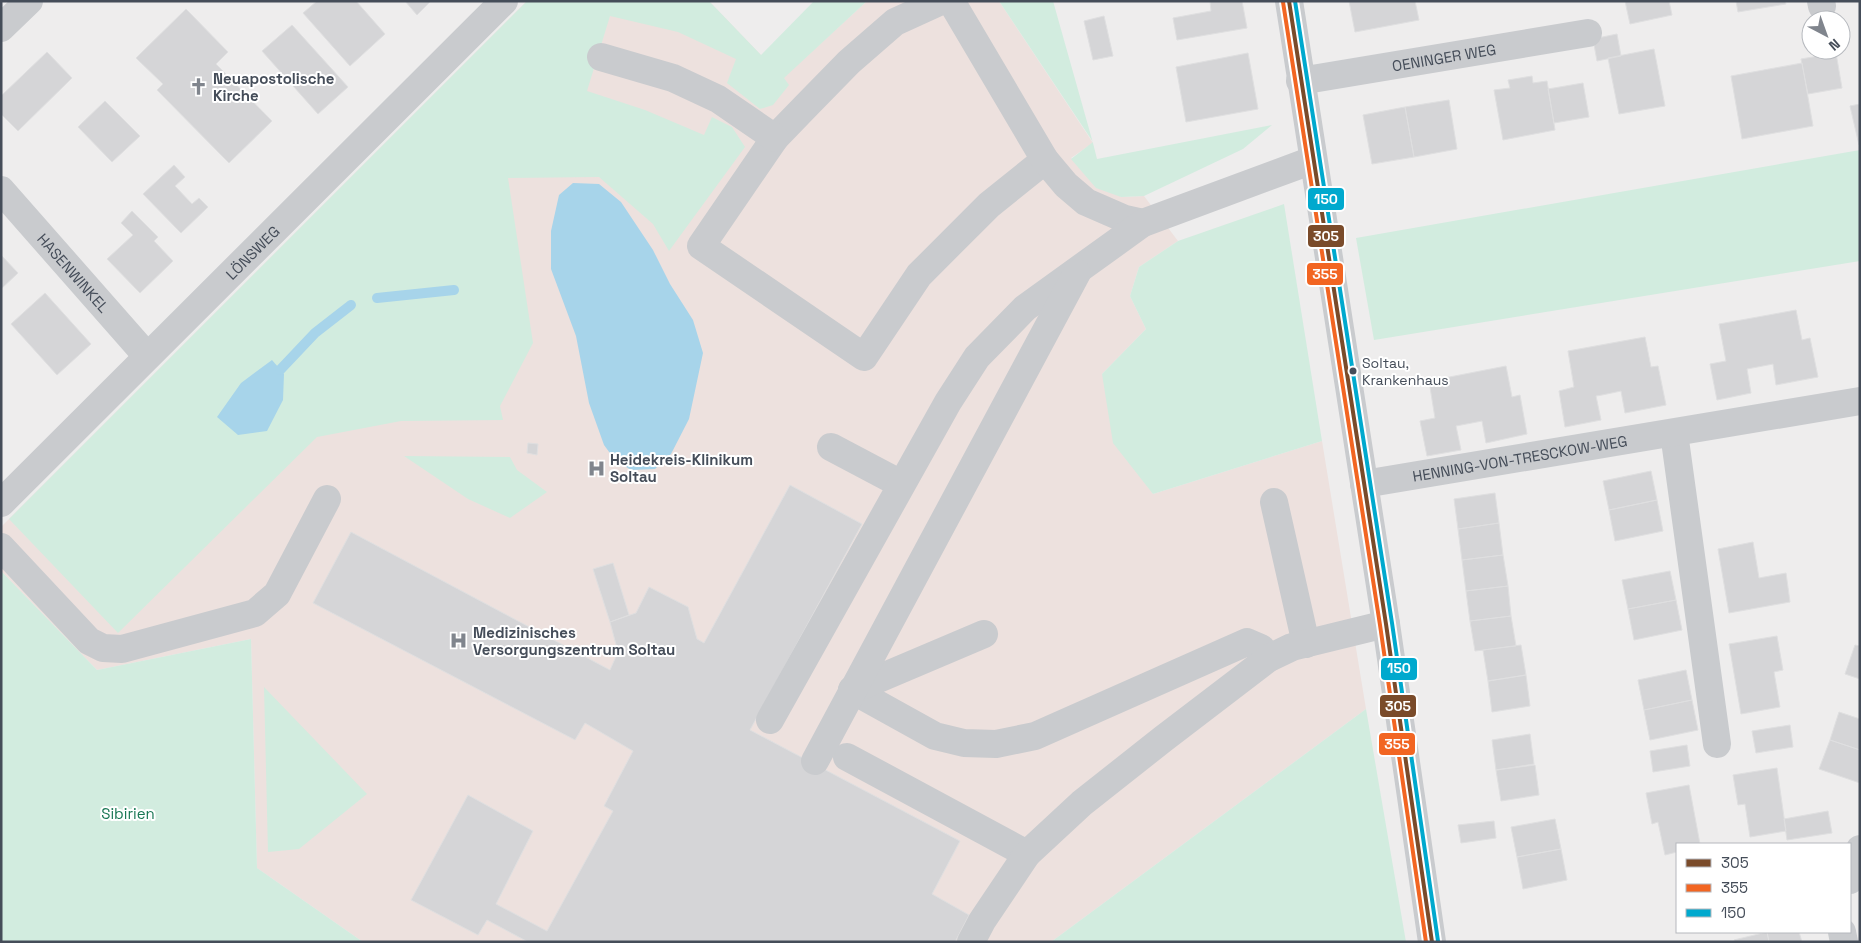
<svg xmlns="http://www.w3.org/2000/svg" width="1861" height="943" viewBox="0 0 1861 943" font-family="'Space Grotesk',sans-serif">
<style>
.medical{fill:#ede1de}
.green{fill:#d2ecdf}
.water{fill:#a7d4ea}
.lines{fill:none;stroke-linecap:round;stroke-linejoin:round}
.stream{stroke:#a7d4ea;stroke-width:10}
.building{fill:#d5d5d7;stroke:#dfdfe0}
.minor{stroke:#c9cbce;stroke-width:28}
.bus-1-casing{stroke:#fff;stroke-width:8}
.bus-2-casing{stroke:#fff;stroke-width:8}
.bus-3-casing{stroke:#fff;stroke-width:8}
.bus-1{stroke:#7a4b2a;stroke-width:4}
.bus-2{stroke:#f26522;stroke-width:4}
.bus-3{stroke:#00a9ce;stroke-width:4}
.bus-dot{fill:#454d59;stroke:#fff;stroke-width:2}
.labels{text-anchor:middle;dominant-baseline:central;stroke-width:4;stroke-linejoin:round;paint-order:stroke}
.bus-label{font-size:14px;fill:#454d59;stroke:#fff;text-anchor:start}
.street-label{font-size:15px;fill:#454d59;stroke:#fff}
.poi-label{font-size:15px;font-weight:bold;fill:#454d59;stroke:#fff;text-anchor:start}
.park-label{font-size:15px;fill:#197754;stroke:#fff}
.line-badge{stroke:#fff;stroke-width:2}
.badge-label{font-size:14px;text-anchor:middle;font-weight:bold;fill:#fff}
</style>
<rect width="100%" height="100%" fill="#eeeded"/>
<path class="medical" d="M527,1H709L783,78L867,1H999L1093,143L1071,158L1121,197L1144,196L1178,241L1139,267L1130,296L1146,329L1102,374L1153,494L1322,441L1366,709L1051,942H363L257,868L251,639L97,670L1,571V527Z"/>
<path class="green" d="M527,1H709L761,55L814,1H867L784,78L789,85L773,105L760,109L727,83L736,59L678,32L610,16L587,91L645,110L704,135L712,117L732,127L745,147L669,251L653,224L599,177L508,178L533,343L500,406L503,420L401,421L317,437L118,633L9,519Z
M999,1H1053L1093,143L1097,159L1272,125L1243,149L1144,196L1121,197L1096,188L1071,159L1093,142Z
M1860,150V261L1374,340L1356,238Z
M1284,204L1322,441L1153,494L1113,443L1102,374L1146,329L1130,296L1139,267L1178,241Z
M404,456L510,457L517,470L547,492L510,518L468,499Z
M1,571L97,670L251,639L257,868L363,942H1Z
M264,687L367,794L299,849L268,852Z
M1366,709L1406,942H1051Z"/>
<path class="water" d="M573,183L599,184L621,202L653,250L670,284L693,320L703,353L689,419L671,454L655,469L631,470L615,460L604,445L589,403L576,336L551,269V231L559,195Z
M272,360L284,374L283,400L267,431L238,435L217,417L241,383Z"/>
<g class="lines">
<path class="stream" d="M377,298L454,290
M280,370L315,333L351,305"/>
</g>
<path class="building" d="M317,1H356L385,34L350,66L303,13Z
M405,1H431L417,15Z
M1210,1H1242L1247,28L1177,40L1173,18L1211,11Z
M1349,1H1415L1419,20L1355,32Z
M1625,1H1669L1672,15L1630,24Z
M1736,1H1785L1786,4L1738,12Z
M186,9L228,52L216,64L272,121L229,163L157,90L163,84L136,58Z
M1104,16L1113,56L1093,60L1084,21Z
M292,25L348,87L318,114L262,51Z
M1617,34L1621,56L1597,61L1593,39Z
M1654,49L1665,106L1619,114L1608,58Z
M47,52L72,78L18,131L1,114V96Z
M1248,53L1258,109L1186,122L1176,67Z
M1836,53L1842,88L1808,94L1801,59Z
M1802,63L1813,126L1742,139L1731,76Z
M1532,76L1533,83L1547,81L1555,130L1503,140L1494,90L1510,88L1508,80Z
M1583,83L1589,117L1554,123L1548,89Z
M1449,100L1457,149L1414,157L1405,107Z
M105,101L140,136L112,162L78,127Z
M1860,104V145H1859L1850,106Z
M1405,107L1414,157L1372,164L1363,115Z
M174,165L185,177L175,186L192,204L199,198L208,207L181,233L143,194Z
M132,211L158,237L154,241L173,261L140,293L107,259L133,235L121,223Z
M1,255L18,273L1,289Z
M45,293L91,344L57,375L11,324Z
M1796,310L1802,340L1810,338L1818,377L1776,385L1773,364L1747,369L1751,393L1717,400L1710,364L1726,361L1719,324Z
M1645,337L1651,367L1658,366L1666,405L1625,413L1621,391L1602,395L1596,396L1601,420L1565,427L1559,391L1574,387L1568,351Z
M1506,366L1512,397L1520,395L1527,434L1486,443L1482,421L1456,426L1461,450L1427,456L1420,421L1435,418L1429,381Z
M528,443L538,444L537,455L527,453Z
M1651,471L1657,500L1609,510L1603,481Z
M790,485L862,524L750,730L960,841L932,894L969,915L955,942H528L487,920L478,935L411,900L468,795L533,831L496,904L547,931L613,811L604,806L633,751L585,723L575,740L313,603L351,532L610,670L618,652L610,622L636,613L649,587L688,607L697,639L704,643Z
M1495,493L1499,523L1458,529L1454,499Z
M1657,500L1663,531L1615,541L1609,510Z
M1499,523L1503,555L1462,560L1458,529Z
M1753,542L1759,578L1786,573L1790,602L1729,613L1718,549Z
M1503,555L1508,586L1466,591L1462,560Z
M613,563L629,615L610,622L593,569Z
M1670,571L1676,600L1628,609L1622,580Z
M1508,586L1511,616L1470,621L1466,591Z
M1676,600L1682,630L1634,640L1628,609Z
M1511,616L1516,646L1475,651L1470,621Z
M1777,636L1783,670L1774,672L1780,707L1741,714L1729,644Z
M1521,645L1526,675L1488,681L1483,650Z
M1855,645L1860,646V679L1845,674Z
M1686,670L1692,700L1644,710L1638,680Z
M1526,675L1530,706L1492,712L1488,681Z
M1692,700L1698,730L1650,740L1644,710Z
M1839,712L1860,719V750L1830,740Z
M1790,725L1793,747L1756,753L1752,731Z
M1530,734L1534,764L1496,770L1492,740Z
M1830,740L1860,750V783L1819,769Z
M1687,745L1690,766L1653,772L1650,751Z
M1535,765L1539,795L1501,801L1496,770Z
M1777,768L1786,831L1750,837L1745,804L1738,805L1733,775Z
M1689,785L1700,844H1677V852L1665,855L1658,822L1652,824L1646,793Z
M1828,811L1832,833L1787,840L1784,819Z
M1555,819L1561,849L1517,857L1511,827Z
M1494,821L1496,838L1461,843L1458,825Z
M1561,849L1567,880L1523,889L1517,857Z
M1767,932L1769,942H1735L1734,940Z
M1767,932H1799L1802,942H1769Z"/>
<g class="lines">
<g class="minor">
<path d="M941,1L895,22L849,62L805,107L775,138L701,246L864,357L919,275L989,205L1045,160"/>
<path d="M951,1L1045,160L1066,185L1086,202L1125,219L1143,223"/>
<path d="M1289,1L1386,624L1432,942"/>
<path d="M1821,1L1822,6"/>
<path d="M1,28L29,1"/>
<path d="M601,57L673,78L718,99L775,138"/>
<path id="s1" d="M1300,81L1588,33"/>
<path id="s2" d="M1,190L147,356"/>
<path d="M1674,433L1717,744"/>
<path d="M831,447L901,484"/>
<path id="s3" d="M1364,484L1860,401"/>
<path d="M1274,502L1306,644"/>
<path id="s4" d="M1,503L504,1"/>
<path d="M1,547L89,641L103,648L122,649L255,613L277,594L327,499"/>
<path d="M852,690L935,736L964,743L996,744L1035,736L1247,642L1261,648L1269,658"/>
<path d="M852,690L984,634"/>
<path d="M770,720L948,402L977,357L1025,308L1143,223L1313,160"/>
<path d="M847,757L1027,854"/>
<path d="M815,761L1077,273"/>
<path d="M1850,880L1860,849"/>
<path d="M1842,932L1844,942"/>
<path d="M971,942L982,921L1027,854L1082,803L1163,739L1269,658L1292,647L1386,624"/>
</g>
<defs>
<path id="bus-1" d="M1289,1L1386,624L1432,942"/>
<path id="bus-2" d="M1283,2L1380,625L1426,942"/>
<path id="bus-3" d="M1295,1L1392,623L1438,941"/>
</defs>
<use href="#bus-1" class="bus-1-casing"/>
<use href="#bus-2" class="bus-2-casing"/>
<use href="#bus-3" class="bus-3-casing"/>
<use href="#bus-1" class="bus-1"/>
<use href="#bus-2" class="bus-2"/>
<use href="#bus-3" class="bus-3"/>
</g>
<defs>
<symbol id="church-bare" viewBox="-9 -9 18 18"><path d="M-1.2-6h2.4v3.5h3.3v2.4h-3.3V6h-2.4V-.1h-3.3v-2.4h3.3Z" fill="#80858d" stroke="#fff" stroke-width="2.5" paint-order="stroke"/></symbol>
<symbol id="hospital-bare" viewBox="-9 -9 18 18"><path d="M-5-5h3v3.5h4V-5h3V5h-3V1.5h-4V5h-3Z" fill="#80858d" stroke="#fff" stroke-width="2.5" paint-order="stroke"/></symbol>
</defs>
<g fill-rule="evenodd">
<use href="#church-bare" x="186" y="74" width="25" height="25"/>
<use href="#hospital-bare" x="584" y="456" width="25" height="25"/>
<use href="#hospital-bare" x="446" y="628" width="25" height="25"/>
</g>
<circle class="bus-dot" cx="1353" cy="371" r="4.5"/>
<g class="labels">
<g class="bus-label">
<text x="1362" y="363">Soltau,<tspan x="1362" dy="17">Krankenhaus</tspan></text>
</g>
<g class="street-label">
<text stroke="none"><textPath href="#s1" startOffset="146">OENINGER WEG</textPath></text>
<text stroke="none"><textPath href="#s4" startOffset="355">LÖNSWEG</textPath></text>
<text stroke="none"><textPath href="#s2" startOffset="110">HASENWINKEL</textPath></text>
<text stroke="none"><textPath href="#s3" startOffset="158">HENNING-VON-TRESCKOW-WEG</textPath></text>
</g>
<g class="poi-label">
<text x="213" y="78">Neuapostolische<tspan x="213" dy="17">Kirche</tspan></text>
<text x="610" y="459">Heidekreis-Klinikum<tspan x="610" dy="17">Soltau</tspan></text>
<text x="473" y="632">Medizinisches<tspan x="473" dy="17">Versorgungszentrum Soltau</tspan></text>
</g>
<g class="park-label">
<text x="128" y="813">Sibirien</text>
</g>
</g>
<g class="line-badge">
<rect x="1307" y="187" width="38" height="24" rx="5" fill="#00a9ce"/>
<rect x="1307" y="224" width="38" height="24" rx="5" fill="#7a4b2a"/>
<rect x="1306" y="262" width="38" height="24" rx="5" fill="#f26522"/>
<rect x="1380" y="657" width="38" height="24" rx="5" fill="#00a9ce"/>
<rect x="1379" y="694" width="38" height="24" rx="5" fill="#7a4b2a"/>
<rect x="1378" y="732" width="38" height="24" rx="5" fill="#f26522"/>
</g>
<g class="badge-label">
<text x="1326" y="204">150</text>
<text x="1326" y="241">305</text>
<text x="1325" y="279">355</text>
<text x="1399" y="673">150</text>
<text x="1398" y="711">305</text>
<text x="1397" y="749">355</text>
</g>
<rect width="1861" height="943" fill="none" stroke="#454d59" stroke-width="5"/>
<rect x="1676" y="843" width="175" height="90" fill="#ffffff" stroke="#b5b8bd"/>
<rect x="1686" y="859" width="25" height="8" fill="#7a4b2a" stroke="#b5b8bd"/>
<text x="1721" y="868" font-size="15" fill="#454d59">305</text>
<rect x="1686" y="884" width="25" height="8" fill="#f26522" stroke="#b5b8bd"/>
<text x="1721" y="893" font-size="15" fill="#454d59">355</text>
<rect x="1686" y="909" width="25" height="8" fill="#00a9ce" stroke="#b5b8bd"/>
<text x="1721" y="918" font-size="15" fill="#454d59">150</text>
<g transform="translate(1826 35) rotate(139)"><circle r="24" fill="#ffffff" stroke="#b5b8bd"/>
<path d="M0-4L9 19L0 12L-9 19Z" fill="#80858d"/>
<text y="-8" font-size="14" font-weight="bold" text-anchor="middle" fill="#454d59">N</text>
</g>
</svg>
